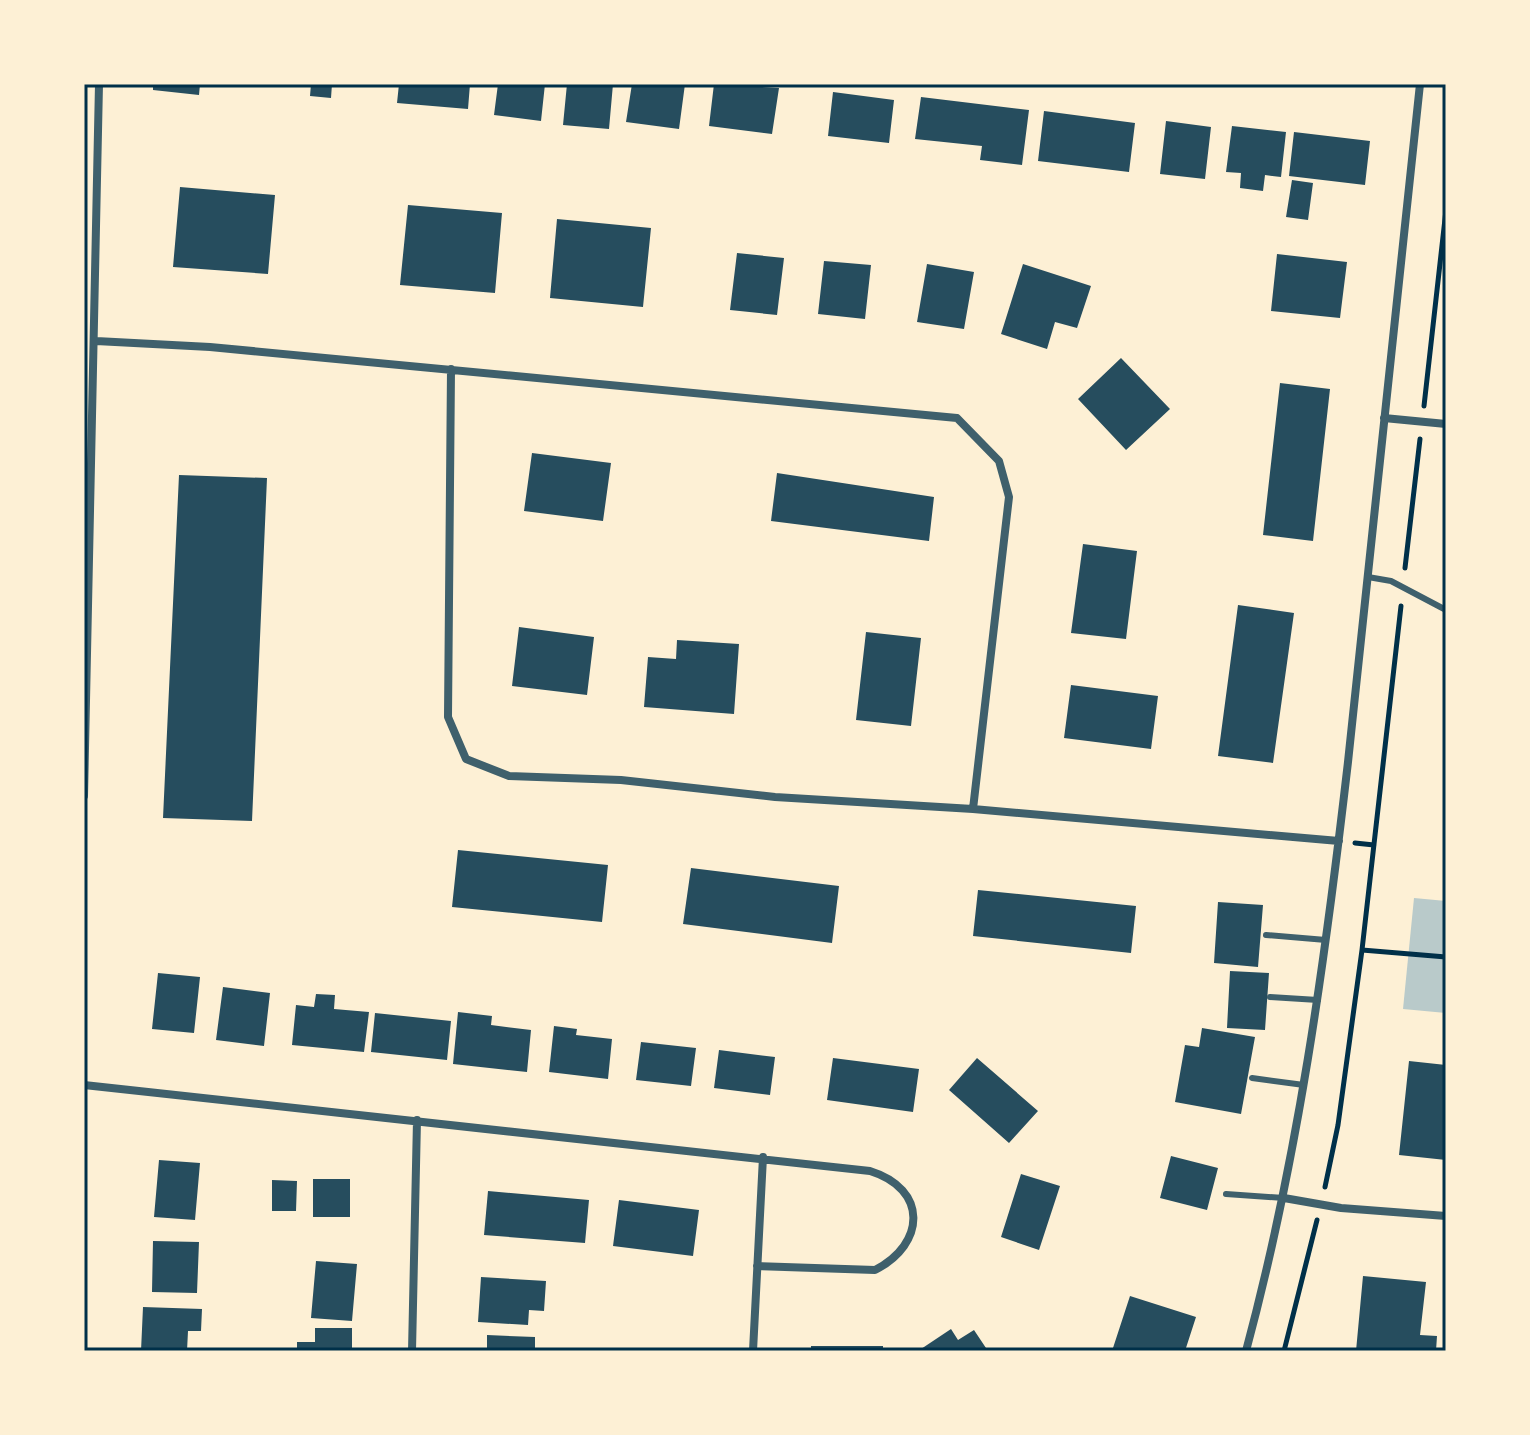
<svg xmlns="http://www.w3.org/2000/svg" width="1530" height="1435" viewBox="0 0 1530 1435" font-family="Commissioner,sans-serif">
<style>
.green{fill:#b9caca}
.building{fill:#264d5e}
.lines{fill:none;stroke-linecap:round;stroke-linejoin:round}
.path{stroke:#003049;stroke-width:5}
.service{stroke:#3f606c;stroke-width:6}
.minor{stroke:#3f606c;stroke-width:8}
.neatline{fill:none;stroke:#003049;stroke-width:3}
</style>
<rect width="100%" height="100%" fill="#fdf0d5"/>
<path class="green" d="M1414,898L1446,901V1013L1403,1009Z"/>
<path class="building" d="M153,84H200L199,95L153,90Z
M311,84H332L331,98L310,96Z
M399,84H470L468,109L397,103Z
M498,84H545L541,121L494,115Z
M567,84H613L609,129L563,125Z
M632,84H685L679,129L626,122Z
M714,84L779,88L772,134L709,126Z
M833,92L894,100L889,143L828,136Z
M921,97L1029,110L1022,165L980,160L982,146L915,139Z
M1044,111L1135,123L1129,172L1038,161Z
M1166,121L1211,127L1205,179L1160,174Z
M1232,126L1286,132L1281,177L1265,175L1263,191L1240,188L1241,173L1226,172Z
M1294,132L1370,141L1365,185L1289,176Z
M1292,180L1313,183L1308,220L1286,217Z
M180,187L275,195L268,274L173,267Z
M408,205L502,213L495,293L400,285Z
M557,219L651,228L643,307L550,298Z
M737,253L784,258L777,315L730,310Z
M1277,254L1347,262L1340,318L1271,311Z
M824,261L871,265L865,319L818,314Z
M927,264L974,272L964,329L917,322Z
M1023,264L1091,286L1077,328L1055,322L1047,349L1001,334Z
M1121,358L1170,409L1126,450L1078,399Z
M1280,383L1330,389L1313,541L1263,535Z
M532,453L611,463L603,521L524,511Z
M777,473L934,497L929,541L771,521Z
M179,475L267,478L252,821L163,818Z
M1083,544L1137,551L1126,639L1071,633Z
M1238,605L1294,613L1273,763L1218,756Z
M519,627L594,637L587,695L512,686Z
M866,632L921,638L911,726L856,720Z
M677,640L739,644L734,714L644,707L648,657L676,659Z
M1071,685L1158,696L1151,749L1064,738Z
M458,850L608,865L602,922L452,907Z
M691,868L839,886L832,943L683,924Z
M978,890L1136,906L1131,953L973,936Z
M1218,902L1263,905L1258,967L1214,963Z
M1230,971L1269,973L1265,1030L1227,1028Z
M158,973L200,977L194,1033L152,1029Z
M223,987L270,993L264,1046L216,1040Z
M316,994L335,995L334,1009L369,1012L364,1052L292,1045L296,1005L314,1007Z
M458,1012L492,1016L491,1025L531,1030L527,1072L453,1064Z
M375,1013L451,1021L447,1060L371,1052Z
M554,1026L577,1029L576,1035L612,1039L608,1079L549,1072Z
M1202,1028L1255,1037L1241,1114L1175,1102L1185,1045L1199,1047Z
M641,1042L696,1048L691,1086L636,1080Z
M719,1050L775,1057L770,1095L714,1088Z
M833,1058L919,1069L913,1112L827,1100Z
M977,1058L1038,1111L1009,1143L949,1090Z
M1409,1061L1446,1065V1160L1399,1155Z
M1171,1156L1218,1168L1207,1210L1160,1198Z
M159,1160L200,1163L195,1220L154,1217Z
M1021,1174L1060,1186L1039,1250L1001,1237Z
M313,1179H350V1217H313Z
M272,1180L297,1181L296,1211H272Z
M488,1191L589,1200L585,1243L484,1235Z
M619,1200L699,1210L693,1256L613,1246Z
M153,1241L199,1242L197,1293L152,1292Z
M316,1261L357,1264L352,1321L311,1318Z
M1363,1276L1426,1282L1420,1335L1437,1336L1436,1351H1356Z
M481,1277L546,1281L544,1311L529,1310L528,1325L478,1322Z
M1130,1296L1196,1317L1185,1351H1112Z
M143,1307L202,1309L201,1331H188L187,1351H141Z
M315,1328H352V1351H297V1342H315Z
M951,1329L958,1340L974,1330L988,1351H918Z
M487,1335L535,1337V1351H487Z
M811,1346H883V1351H811Z"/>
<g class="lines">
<path class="path" d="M1424,406L1446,210
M1405,568L1420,439
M1355,843L1374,845
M1362,950L1446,957
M1325,1187L1338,1125L1362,950L1401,606
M1284,1351L1317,1220"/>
<path class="service" d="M1368,577L1391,581L1446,610
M1266,935L1326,940
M1270,997L1318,1000
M1252,1078L1304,1085
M1226,1194L1284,1198"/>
<path class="minor" d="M96,341L210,347L957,418L999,461L1009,497L973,809
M451,369L448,717L466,759L509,776L621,780L775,797L973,809L1339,841
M1384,418L1446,424
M84,796L99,84
M84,1085L870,1171C928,1189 926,1244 875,1270L757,1266
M1284,1198L1341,1208L1446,1216
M412,1351L417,1120
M753,1351L763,1157
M1246,1351C1298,1158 1325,961 1348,762C1374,536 1394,310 1420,84"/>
</g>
<rect width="1530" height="1435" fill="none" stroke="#fdf0d5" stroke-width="172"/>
<rect x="86" y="86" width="1358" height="1263" class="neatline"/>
</svg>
